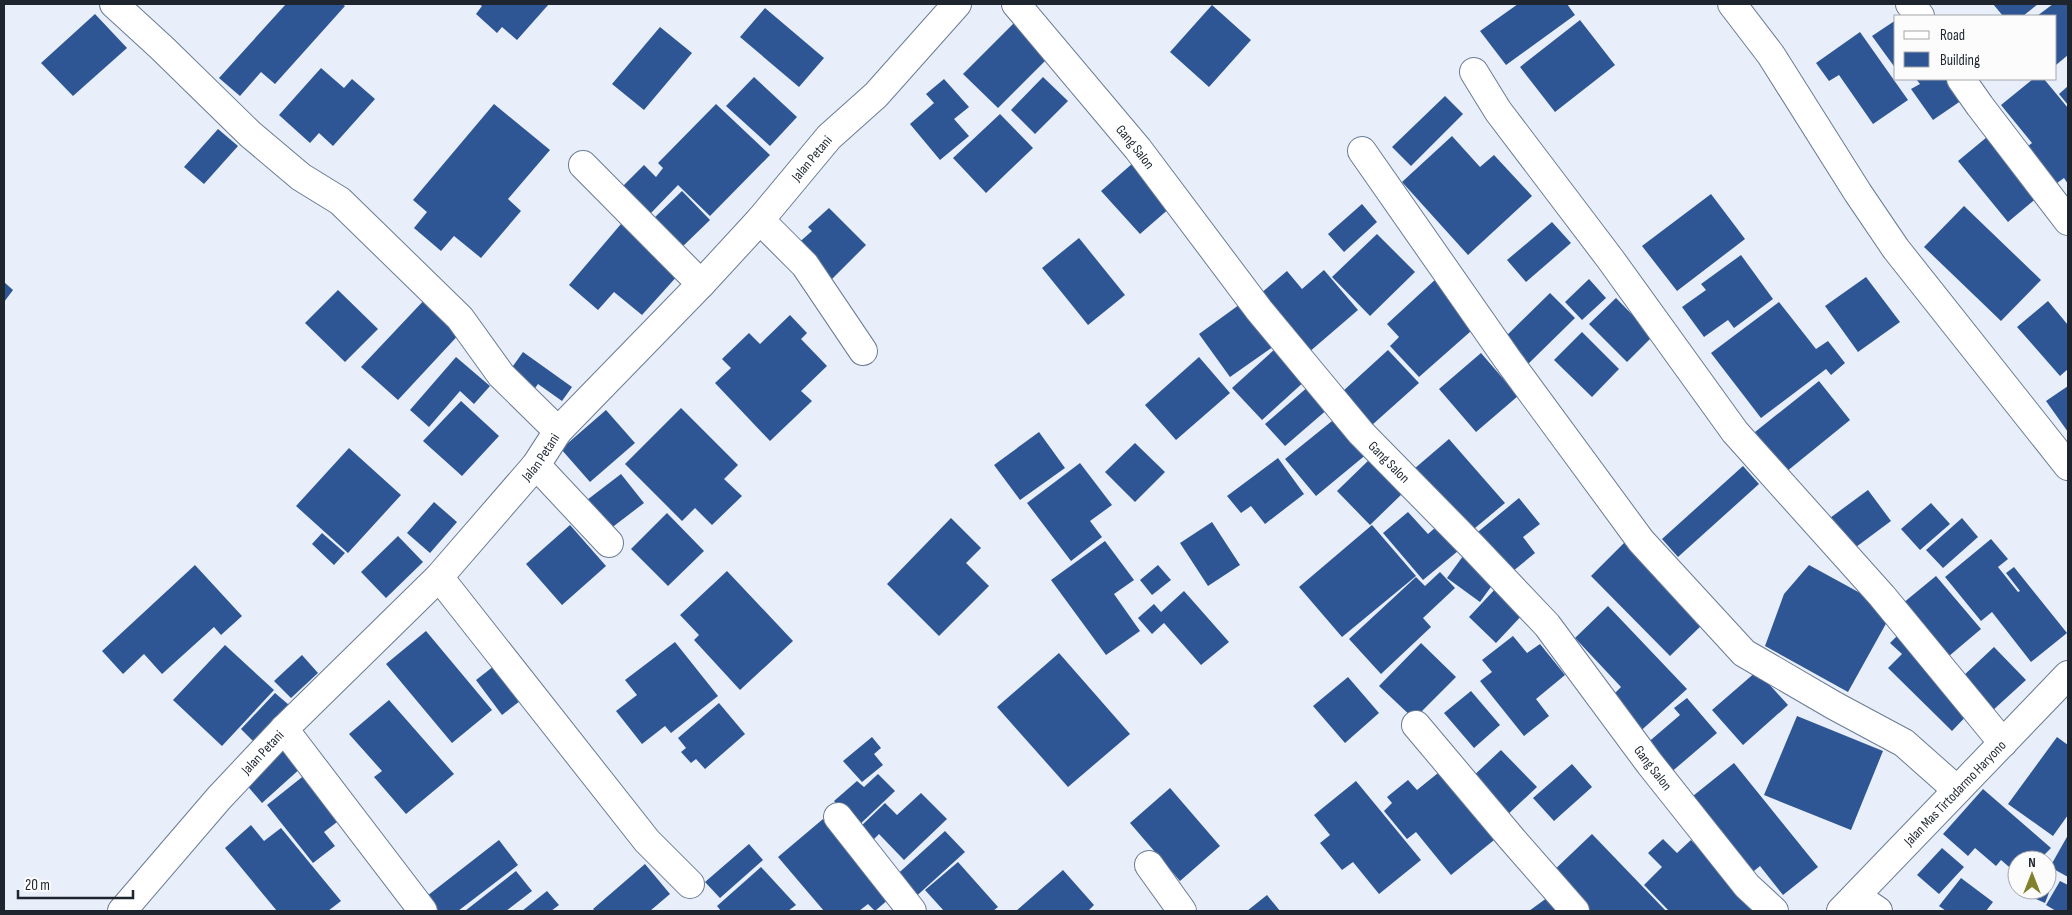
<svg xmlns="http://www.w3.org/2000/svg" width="2072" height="915" viewBox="0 0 2072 915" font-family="'Sofia Sans Condensed',sans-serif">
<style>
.building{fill:#2f5694}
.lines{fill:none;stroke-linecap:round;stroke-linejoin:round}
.minor-casing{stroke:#6a7b94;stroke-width:30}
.minor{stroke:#fff;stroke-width:28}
.labels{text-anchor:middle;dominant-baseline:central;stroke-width:5;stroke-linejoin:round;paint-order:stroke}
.street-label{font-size:14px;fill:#1e252f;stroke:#fcfcfc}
</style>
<rect width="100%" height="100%" fill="#e8effb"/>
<path class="building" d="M286,4H342L345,6L275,84L261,72L240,96L219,78Z
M479,4H549L517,40L502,27L497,33L476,14L482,6Z
M1518,4H1567L1575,15L1506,65L1480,31Z
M1993,4H2038L2023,16H2003Z
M2053,4H2068V55L2056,65V16H2037Z
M1212,5L1251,40L1209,87L1170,52Z
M765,8L824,58L799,87L740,37Z
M95,14L127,48L73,96L41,63Z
M1580,20L1615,65L1555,112L1520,67Z
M1896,20V69L1872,36Z
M1016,21L1051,55L998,108L963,74Z
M660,27L692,53L644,110L612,84Z
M1860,32L1908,100L1873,124L1839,75L1829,81L1816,63Z
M321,68L344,88L352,79L375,99L333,146L319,133L310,143L279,115Z
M754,77L797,117L770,146L726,106Z
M1043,77L1068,101L1035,134L1011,110Z
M944,79L969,107L954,119L969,136L940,160L910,124L934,103L926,94Z
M1916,79H1955L1968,96L1933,120L1911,89L1920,84Z
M2033,79H2044L2068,108V184L2064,178L2053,186L2023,150L2032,143L2001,105Z
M2068,86V105L2059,94Z
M1445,96L1463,114L1411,166L1392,147Z
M494,104L550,150L508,199L521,211L481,258L454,236L441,251L414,228L427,212L413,200Z
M716,104L770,155L710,216L678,185L651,213L623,186L644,165L656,177L663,168L658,163Z
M1000,114L1033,148L986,193L953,158Z
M218,129L238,146L204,184L184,167Z
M1452,136L1480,167L1494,155L1532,196L1468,255L1402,182Z
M1987,137L2038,197L2008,222L1958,161Z
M1133,163L1171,207L1140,234L1101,191Z
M682,191L710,220L680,249L652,220Z
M1711,194L1745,239L1677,291L1642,246Z
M1362,204L1377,222L1344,252L1328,234Z
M1964,206L2041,280L2001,321L1924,247Z
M829,208L866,245L830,281L795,246L812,231L808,227Z
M1552,222L1571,243L1526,282L1507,260Z
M621,224L679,274L642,315L614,292L598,310L569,285Z
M1377,234L1415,272L1370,316L1332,277Z
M1079,238L1125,295L1088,325L1042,268Z
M1741,255L1773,299L1734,328L1728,320L1704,337L1682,307L1706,290L1701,284Z
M1324,270L1358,310L1308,353L1259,295L1287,271L1302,289Z
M1866,277L1900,322L1858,352L1825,306Z
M1437,278L1479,324L1419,377L1390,346L1399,337L1387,324Z
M1589,279L1606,298L1582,320L1565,302Z
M4,282L13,290L4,302Z
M338,290L378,329L345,362L305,323Z
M1550,293L1575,318L1526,366L1501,341Z
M428,296L464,329L398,400L361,367Z
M1616,298L1653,336L1627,362L1589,324Z
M2048,301L2068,325V369L2060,376L2017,327Z
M1243,302L1274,346L1230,377L1199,334Z
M1779,302L1816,349L1828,341L1845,363L1831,375L1826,369L1761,418L1711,353Z
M790,315L807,333L801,339L827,366L801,391L812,401L770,441L715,383L731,368L722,359L749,333L760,344Z
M1582,332L1619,369L1592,397L1554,360Z
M1276,348L1306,380L1262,420L1232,388Z
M1388,350L1419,383L1372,425L1342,392Z
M523,352L572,387L562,401L538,384L533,391L508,373Z
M1481,353L1518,396L1476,432L1439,389Z
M456,357L490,386L474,404L460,391L429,427L410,410Z
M1199,357L1230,393L1176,440L1145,405Z
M1819,381L1850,420L1786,472L1755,432Z
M1309,386L1329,408L1285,446L1265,424Z
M2068,386V432L2046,401Z
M461,401L499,436L462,476L423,441Z
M681,408L738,465L724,479L742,496L712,525L695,508L682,521L625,464Z
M606,410L635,443L590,482L561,449Z
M1337,417L1368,453L1316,496L1285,459Z
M1039,432L1065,468L1020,500L994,465Z
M1449,439L1505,503L1469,533L1414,469Z
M1135,443L1165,472L1135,502L1105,472Z
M349,448L401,495L348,553L296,506Z
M1278,458L1304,494L1265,524L1251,506L1241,513L1227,496Z
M1371,458L1404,492L1370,525L1337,491Z
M1080,463L1112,505L1090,521L1102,537L1071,561L1027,503Z
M1743,466L1759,484L1678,557L1662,539Z
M621,474L644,503L610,529L587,500Z
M1868,490L1891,521L1852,550L1830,518Z
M1519,498L1540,524L1523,537L1535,553L1507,576L1473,536Z
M434,502L457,522L430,553L407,533Z
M1931,503L1950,524L1920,550L1901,529Z
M1408,512L1428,534L1436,527L1449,543L1456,537L1464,546L1423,580L1383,533Z
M667,513L704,551L668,586L631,549Z
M951,518L981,548L966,563L989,586L939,636L887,584Z
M1962,518L1978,537L1943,568L1926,550Z
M1212,522L1240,565L1208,586L1180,543Z
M570,525L606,566L562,605L526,564Z
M1372,525L1416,576L1342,637L1299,587Z
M322,533L345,553L334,565L312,544Z
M398,536L423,562L386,598L361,572Z
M1991,539L2008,559L1998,567L2018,592L2020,591L2006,573L2014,567L2067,633L2031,662L1992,612L1981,621L1945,577Z
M1105,541L1134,580L1114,594L1140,631L1106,655L1051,580Z
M1625,542L1705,622L1670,656L1591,576Z
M1466,552L1486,565L1479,574L1493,584L1480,602L1447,578Z
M195,565L242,616L221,635L214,627L162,674L144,654L123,674L102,651Z
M1158,565L1171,580L1152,595L1140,580Z
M1809,565L1893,611L1848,692L1765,646L1784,594Z
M727,571L793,641L740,690L694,640L699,635L680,615Z
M1440,572L1455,588L1423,618L1431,627L1381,674L1349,639L1416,577L1425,586Z
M1936,576L1981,629L1942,662L1897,608Z
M1498,586L1525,612L1496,643L1469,617Z
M1184,591L1229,642L1201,665L1164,623L1152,634L1138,618L1154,604L1161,612Z
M1608,606L1687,689L1635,736L1610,698L1621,687L1575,638Z
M426,631L492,710L452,743L386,664Z
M1898,635L1973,709L1952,731L1888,668L1902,654L1890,643Z
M1513,636L1527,653L1540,644L1565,675L1536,699L1549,716L1524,736L1480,681L1492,672L1482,660Z
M675,642L718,696L671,733L665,726L642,744L616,711L637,695L625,680Z
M1421,643L1456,677L1414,719L1379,686Z
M225,645L274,690L222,746L173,700Z
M1994,647L2026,680L1992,711L1961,678Z
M1059,653L1130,734L1068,787L997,707Z
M302,655L318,673L291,698L274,681Z
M494,666L520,701L502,715L476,680Z
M1757,671L1788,705L1743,745L1712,710Z
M1348,677L1379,713L1345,743L1313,706Z
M1471,691L1500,725L1474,748L1444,713Z
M275,693L289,705L254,742L241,729Z
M1687,698L1717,733L1669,774L1645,745L1680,715L1674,708Z
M389,700L454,774L406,814L374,777L382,771L349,734Z
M719,703L745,734L705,769L696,759L691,763L681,752L686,748L678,738Z
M1797,716L1883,751L1851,830L1764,795Z
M872,737L881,748L874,754L883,765L862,782L843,761Z
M2057,737L2068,745V815L2053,836L2008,804Z
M284,748L302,767L262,803L245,783Z
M1501,750L1537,787L1505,817L1469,780Z
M1734,763L1818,867L1783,895L1760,866L1749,875L1688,800Z
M1572,764L1592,787L1554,821L1533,798Z
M1443,769L1499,836L1451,875L1416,832L1407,839L1384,811L1392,803L1387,797L1408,780L1417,790Z
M306,774L341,819L324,832L335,846L313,863L267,805Z
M878,774L895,791L857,827L834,801L857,781L864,787Z
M1356,781L1421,860L1379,894L1353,862L1342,870L1320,843L1330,835L1314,815Z
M1170,788L1220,846L1180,881L1130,823Z
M1983,789L2051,848L2039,860H2030L2027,858L2025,860H2017V870L2015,872L2001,860L1996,866L1975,848L1968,856L1943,834Z
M921,793L947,819L904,860L879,834L872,841L859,828L885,803L897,815Z
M823,819L890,898L875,911L868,904L859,911H824L778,857Z
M251,825L264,841L281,828L341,901L328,911H277L225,848Z
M945,831L965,852L911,901L891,880Z
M1592,834L1666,911H1584L1549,875Z
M2068,835V877L2050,867Z
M1663,839L1677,853L1691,840L1760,911H1669L1644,885L1662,867L1648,853Z
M499,840L518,865L458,911H439L427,896Z
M749,844L763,860L720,898L705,882Z
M1942,848L1964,867L1939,894L1917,875Z
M958,862L998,907L993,911H944L925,890Z
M645,864L670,894L650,911H595L593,909Z
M761,867L796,905L788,911H721L717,906Z
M1063,870L1094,905L1088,911H1016Z
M516,871L532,891L506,911H465Z
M2047,874L2055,877L2045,903L2015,890H2047Z
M1961,878L1993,902L1986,911H1946L1939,906Z
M2060,881L2068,885V911H2056L2046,905Z
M547,891L559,905L551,911H522Z
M1555,892L1570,911H1529Z
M1267,895L1280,911H1247Z"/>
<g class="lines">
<defs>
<g id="minor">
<path d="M114,4L162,48L250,134L301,177L340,201L460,318L501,375L558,431"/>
<path id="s1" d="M1016,4L1138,149L1259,310L1361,433L1473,547L1547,625L1650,764L1747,886L1774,911"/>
<path d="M1732,4L1771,55L1858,193L1896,249L2068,466"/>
<path d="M1910,4L1920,16"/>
<path d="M1474,72L1498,111L1611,260L1735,432L1882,596L2003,743"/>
<path d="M1961,79L1980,106L2068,221"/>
<path d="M1362,151L1508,360L1641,541L1744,653L1835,706L1904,743L1957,790"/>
<path d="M583,165L701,284"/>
<path d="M760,220L805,265L863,351"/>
<path d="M536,465L609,543"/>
<path d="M439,577L647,841L690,884"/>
<path d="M1416,725L1512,839L1575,911"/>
<path d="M284,729L423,911"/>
<path d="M838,817L912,911"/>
<path d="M1149,865L1182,911"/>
<path d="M1856,896L1878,911"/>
<path id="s2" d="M122,911L219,798L284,729L439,577L536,465L558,431L701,284L760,220L829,137L876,95L957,4"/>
<path id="s3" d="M1841,911L2068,675"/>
</g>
</defs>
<use href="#minor" class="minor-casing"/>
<use href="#minor" class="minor"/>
</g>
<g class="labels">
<g class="street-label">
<text stroke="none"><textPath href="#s1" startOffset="186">Gang Salon</textPath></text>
<text stroke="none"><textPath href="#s2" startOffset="1022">Jalan Petani</textPath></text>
<text stroke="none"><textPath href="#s2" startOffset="618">Jalan Petani</textPath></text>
<text stroke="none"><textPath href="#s1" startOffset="591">Gang Salon</textPath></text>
<text stroke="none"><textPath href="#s2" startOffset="212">Jalan Petani</textPath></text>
<text stroke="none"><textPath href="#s1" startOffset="996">Gang Salon</textPath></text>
<text stroke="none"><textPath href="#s3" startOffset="164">Jalan Mas Tirtodarmo Haryono</textPath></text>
</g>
</g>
<rect width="2072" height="915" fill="none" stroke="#1e252f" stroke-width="10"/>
<rect x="1894" y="15" width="162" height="65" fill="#fcfcfc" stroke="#a3a6aa"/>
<rect x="1904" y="31" width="25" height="8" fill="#ffffff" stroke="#a3a6aa"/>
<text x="1940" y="40" font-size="15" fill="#1e252f">Road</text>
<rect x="1904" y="52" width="25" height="15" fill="#2f5694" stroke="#a3a6aa"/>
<text x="1940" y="65" font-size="15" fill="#1e252f">Building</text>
<g transform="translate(2032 875)"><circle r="24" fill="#fcfcfc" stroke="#a3a6aa"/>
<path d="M0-4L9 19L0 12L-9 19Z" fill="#81812a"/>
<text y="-8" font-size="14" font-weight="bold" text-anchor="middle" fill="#1e252f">N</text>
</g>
<path d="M18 890v8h115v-8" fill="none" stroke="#1e252f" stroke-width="2.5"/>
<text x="25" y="890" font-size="15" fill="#1e252f" stroke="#fcfcfc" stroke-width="4" paint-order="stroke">20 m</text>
</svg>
